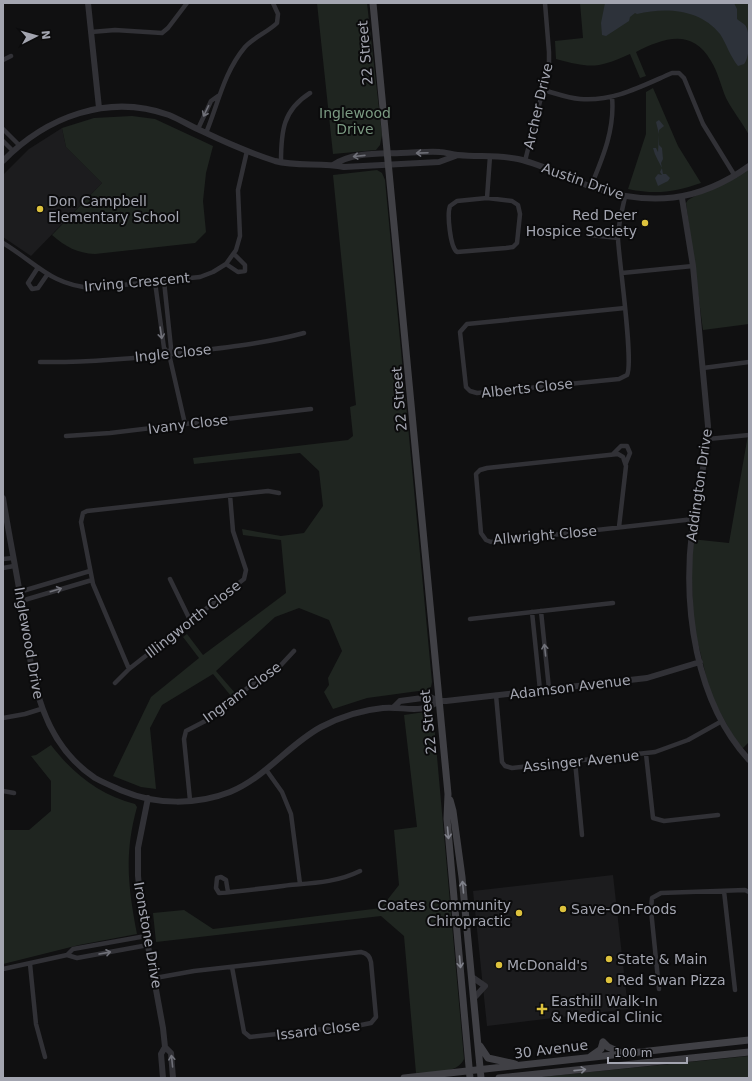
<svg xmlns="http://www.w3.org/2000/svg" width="752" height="1081" viewBox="0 0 752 1081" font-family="'DejaVu Sans',sans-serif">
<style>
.built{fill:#1c1c1e}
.green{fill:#1f2520}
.water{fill:#2d323a}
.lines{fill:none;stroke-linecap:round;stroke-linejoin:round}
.minor{stroke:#313136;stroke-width:4.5}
.tertiary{stroke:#313136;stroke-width:6}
.secondary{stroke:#404045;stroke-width:7}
.oneway{stroke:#707179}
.oneway2{stroke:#80828b}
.poi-dot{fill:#ddc23d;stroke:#0b0b0c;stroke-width:1.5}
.labels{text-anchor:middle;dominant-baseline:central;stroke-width:4;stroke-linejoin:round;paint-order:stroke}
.street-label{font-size:14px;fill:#a3a5b0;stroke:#0b0b0c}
.park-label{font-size:14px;fill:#7b9a82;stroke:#0b0b0c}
.poi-label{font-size:14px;fill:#a3a5b0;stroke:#0b0b0c;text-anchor:start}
</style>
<rect width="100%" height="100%" fill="#101011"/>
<path class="built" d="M62,128L66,147L102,183L31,256L3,237V175L29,149Z
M613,875L628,1009L487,1026L473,891Z"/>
<path class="green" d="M317,3H367L382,135L380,145L376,150L333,154Z
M580,3H749V135C742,122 732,110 726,98C721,86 718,72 711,61C692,28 664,38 636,52L646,76L640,78L630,54C597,69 590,68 556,59L555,41L583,38Z
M653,88L678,146L701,183C674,192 657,195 628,189L646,134V92Z
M132,116L155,119L213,146L206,173L203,201L206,232L195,243L95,254C77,253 66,247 52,235L102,183L66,147L62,128L94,118Z
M749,165V324L703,330L686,203L688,200Z
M377,170L382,173L385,180L432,682L431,687L426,690L367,698L333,709L324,692L329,685L328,678L342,651L329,620L299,608L275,617L216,671L235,693L231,696L213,674L162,705L150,728L156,789L141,787L113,776L151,697L199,658L183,637L187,634L203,655L286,593L281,540L243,535L242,529L281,536L304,533L323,506L319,471L300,453L194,464L193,458L348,440L353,436L350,407L356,405L333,175Z
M748,435H749V742L741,750L711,696L693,623L691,539L729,543Z
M425,712L429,714L434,723L464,1059C458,1074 431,1072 416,1073L404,936L381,916L156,942L153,913L184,910L213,929L381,908L399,885L394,830L417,827L404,715Z
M51,745C73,774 100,795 135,804L137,807C124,854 128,887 137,934L79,945L3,964V830H29L51,811V781L31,756L36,755Z
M749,1056V1078H531Z"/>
<path class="water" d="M605,3H734L737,9V19C739,21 743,23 745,25C751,32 750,58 744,64L738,66C730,56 727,45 720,34C700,9 666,7 637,14L635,13L630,17L629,21L606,36L602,35L601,23Z
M659,120L664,126L659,130V145L662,148L663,159L661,163L663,174H666L670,178L668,181L658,186L655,178L658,174L662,175L660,172L662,168C659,162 655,156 653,148H656L658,152L659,134L656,122Z"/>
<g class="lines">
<path class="minor" d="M91,32L115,30L162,33L168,28L187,3
M3,60L11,56
M543,90C555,93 567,98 580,99C613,102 642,86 672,73H679L684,78L703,124L735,176
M3,129L19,145
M198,129L211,101L218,96
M206,133C218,104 224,72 245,47C254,37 268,32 277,23L278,14L273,3
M3,141L13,151
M525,161L549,66V52L545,3
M281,162C281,131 283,110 310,93
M591,186C603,157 615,129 612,97
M487,198L512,201L518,205L520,214L517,243L513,247L506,248L457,252C450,247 447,214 450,206L457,201Z
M487,198L490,156
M590,235L618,238
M3,243C36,263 52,286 93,288L200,277L213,272L226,264L236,250L240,236L238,190L247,151
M226,264L238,272L245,271V265L234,254
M37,269L28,283L32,289L38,288L47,275
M622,273L693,266
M164,281L171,348L169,354
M155,282L164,348L169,354L185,424
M625,308L467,324L460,332L466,387L470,391L477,393L619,379L627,375C634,363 619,261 618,239C618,225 622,210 625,197
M40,362C91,363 140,358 190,352C229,347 267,343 304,333
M703,368L749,362
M66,436L110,433L311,409
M708,439L749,435
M613,454L621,446H627L630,453L626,463
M619,527L626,466L623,457L618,454L487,468L480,470L476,474L481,533L486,540L491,542L694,519
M3,559L13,558
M3,568L14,566
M170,579L191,622
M19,592L90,571
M21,601L92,580
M541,611L549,689
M532,612L540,690
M470,619L613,603
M129,669L93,584L81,522L83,513L87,511L268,491L279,493
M115,683L129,669L244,579L246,570L233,531L230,495
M496,695L502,762L505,766L512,768L655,752L688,740L722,721
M3,718L25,714L41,709
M646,754L653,818L664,821L718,815
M575,761L582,835
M267,771L282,792L291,814L300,884
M3,791L14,793
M190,800L184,739L186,731L213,717L251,685L281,665L294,651
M724,891L735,990
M228,892L226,880L221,877L217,878L216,888L219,893C243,891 266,888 290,885C314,883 338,882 360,871
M67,955L77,958L148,945
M30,964L36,1024L45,1057
M3,969L67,955L73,949L146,936
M155,978L194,971L361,952C366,953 370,956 371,962L376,1017L371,1023L361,1025L250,1037L244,1032L232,967
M659,989L651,910L652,898L661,893L745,890L749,892"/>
<path class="tertiary" d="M88,3L99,108
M3,161C46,117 108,93 169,115C181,120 192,127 204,132C227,143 250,153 275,161C297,167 322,162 344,167L439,162L458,155
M333,165C353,152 378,154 401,153C414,153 427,151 440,152C446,152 452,155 458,155C478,157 498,155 518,159C544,165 567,178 592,187C650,207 699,202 749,166
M682,198L693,266L708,426C707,462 696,496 692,531C683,607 695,701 749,760
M3,498C9,536 17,574 23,612C32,674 38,740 95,778C104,783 114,787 123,791C156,805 197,805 230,792C266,777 288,745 321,727C340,717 362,710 383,708C403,706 421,715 439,701
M393,708L400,701L430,697L439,701H446L647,678L700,662
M148,798L138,848V876L142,913L163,1028L165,1047L161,1054L163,1078
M472,977L485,986L474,998
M165,1047L171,1053L173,1078"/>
<path class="secondary" d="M373,3L448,794L447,819L470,1078
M450,800L453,811L462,877L481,1078
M603,1042L608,1047L619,1052
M480,1046L488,1058L515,1064
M591,1056L601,1049L603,1042
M404,1078L749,1040
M499,1078L749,1052"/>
</g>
<defs><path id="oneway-shaft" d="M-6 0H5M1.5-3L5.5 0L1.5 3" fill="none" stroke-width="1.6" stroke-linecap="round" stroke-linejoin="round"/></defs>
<g class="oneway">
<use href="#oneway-shaft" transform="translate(206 111) rotate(116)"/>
<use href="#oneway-shaft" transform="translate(422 153) rotate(178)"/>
<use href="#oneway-shaft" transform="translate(359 156) rotate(174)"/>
<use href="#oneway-shaft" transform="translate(161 333) rotate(82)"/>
<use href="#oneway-shaft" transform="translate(56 590) rotate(-17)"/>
<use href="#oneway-shaft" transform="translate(545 650) rotate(-96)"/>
<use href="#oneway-shaft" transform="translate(105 953) rotate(-10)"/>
<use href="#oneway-shaft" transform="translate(172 1061) rotate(-96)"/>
</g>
<g class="oneway2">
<use href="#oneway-shaft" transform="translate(448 833) rotate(85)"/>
<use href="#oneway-shaft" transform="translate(463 887) rotate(-95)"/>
<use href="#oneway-shaft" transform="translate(460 962) rotate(85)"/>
<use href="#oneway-shaft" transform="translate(580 1070) rotate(-6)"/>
</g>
<g class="poi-dot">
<circle cx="40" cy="209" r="4"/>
<circle cx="645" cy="223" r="4"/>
<circle cx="563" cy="909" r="4"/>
<circle cx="519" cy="913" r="4"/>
<circle cx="609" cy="959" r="4"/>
<circle cx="499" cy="965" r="4"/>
<circle cx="609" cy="980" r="4"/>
<path d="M540 1003h4v4h4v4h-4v4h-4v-4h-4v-4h4z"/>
</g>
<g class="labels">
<g class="street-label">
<text transform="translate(365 53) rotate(-95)">22 Street</text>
<text transform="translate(538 106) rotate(-77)">Archer Drive</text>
<text transform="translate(583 181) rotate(19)">Austin Drive</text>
<text transform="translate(137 282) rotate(-5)">Irving Crescent</text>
<text transform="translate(173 353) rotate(-6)">Ingle Close</text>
<text transform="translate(527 388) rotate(-6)">Alberts Close</text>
<text transform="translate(399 399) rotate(-95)">22 Street</text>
<text transform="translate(188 424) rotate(-7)">Ivany Close</text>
<text transform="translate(699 485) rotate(-82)">Addington Drive</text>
<text transform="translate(545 535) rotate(-5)">Allwright Close</text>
<text transform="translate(193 619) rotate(-38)">Illingworth Close</text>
<text transform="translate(29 643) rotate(80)">Inglewood Drive</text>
<text transform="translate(570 687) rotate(-7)">Adamson Avenue</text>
<text transform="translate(242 692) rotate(-36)">Ingram Close</text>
<text transform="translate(428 722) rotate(-96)">22 Street</text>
<text transform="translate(581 761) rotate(-6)">Assinger Avenue</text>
<text transform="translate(148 935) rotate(80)">Ironstone Drive</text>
<text transform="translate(318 1030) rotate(-7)">Issard Close</text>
<text transform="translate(551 1049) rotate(-7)">30 Avenue</text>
</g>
<g class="park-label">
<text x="355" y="113">Inglewood<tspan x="355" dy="16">Drive</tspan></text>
</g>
<g class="poi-label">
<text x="48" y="201">Don Campbell<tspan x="48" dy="16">Elementary School</tspan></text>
<text x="637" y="215" text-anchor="end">Red Deer<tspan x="637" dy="16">Hospice Society</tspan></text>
<text x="511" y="905" text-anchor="end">Coates Community<tspan x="511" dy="16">Chiropractic</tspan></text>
<text x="571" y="909">Save-On-Foods</text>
<text x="617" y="959">State &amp; Main</text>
<text x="507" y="965">McDonald's</text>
<text x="617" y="980">Red Swan Pizza</text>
<text x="551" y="1001">Easthill Walk-In<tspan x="551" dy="16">&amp; Medical Clinic</tspan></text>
</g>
</g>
<rect width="752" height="1081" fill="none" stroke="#a3a5b0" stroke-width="8"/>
<g transform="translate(36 36) rotate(84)" stroke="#0b0b0c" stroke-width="3" paint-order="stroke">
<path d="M0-3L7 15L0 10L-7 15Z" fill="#a3a5b0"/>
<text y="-6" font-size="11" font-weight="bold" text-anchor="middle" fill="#a3a5b0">N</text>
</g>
<path d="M608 1057v6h79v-6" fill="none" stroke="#a3a5b0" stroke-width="2"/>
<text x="614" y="1057" font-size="12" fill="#a3a5b0" stroke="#0b0b0c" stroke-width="3" paint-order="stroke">100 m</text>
</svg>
